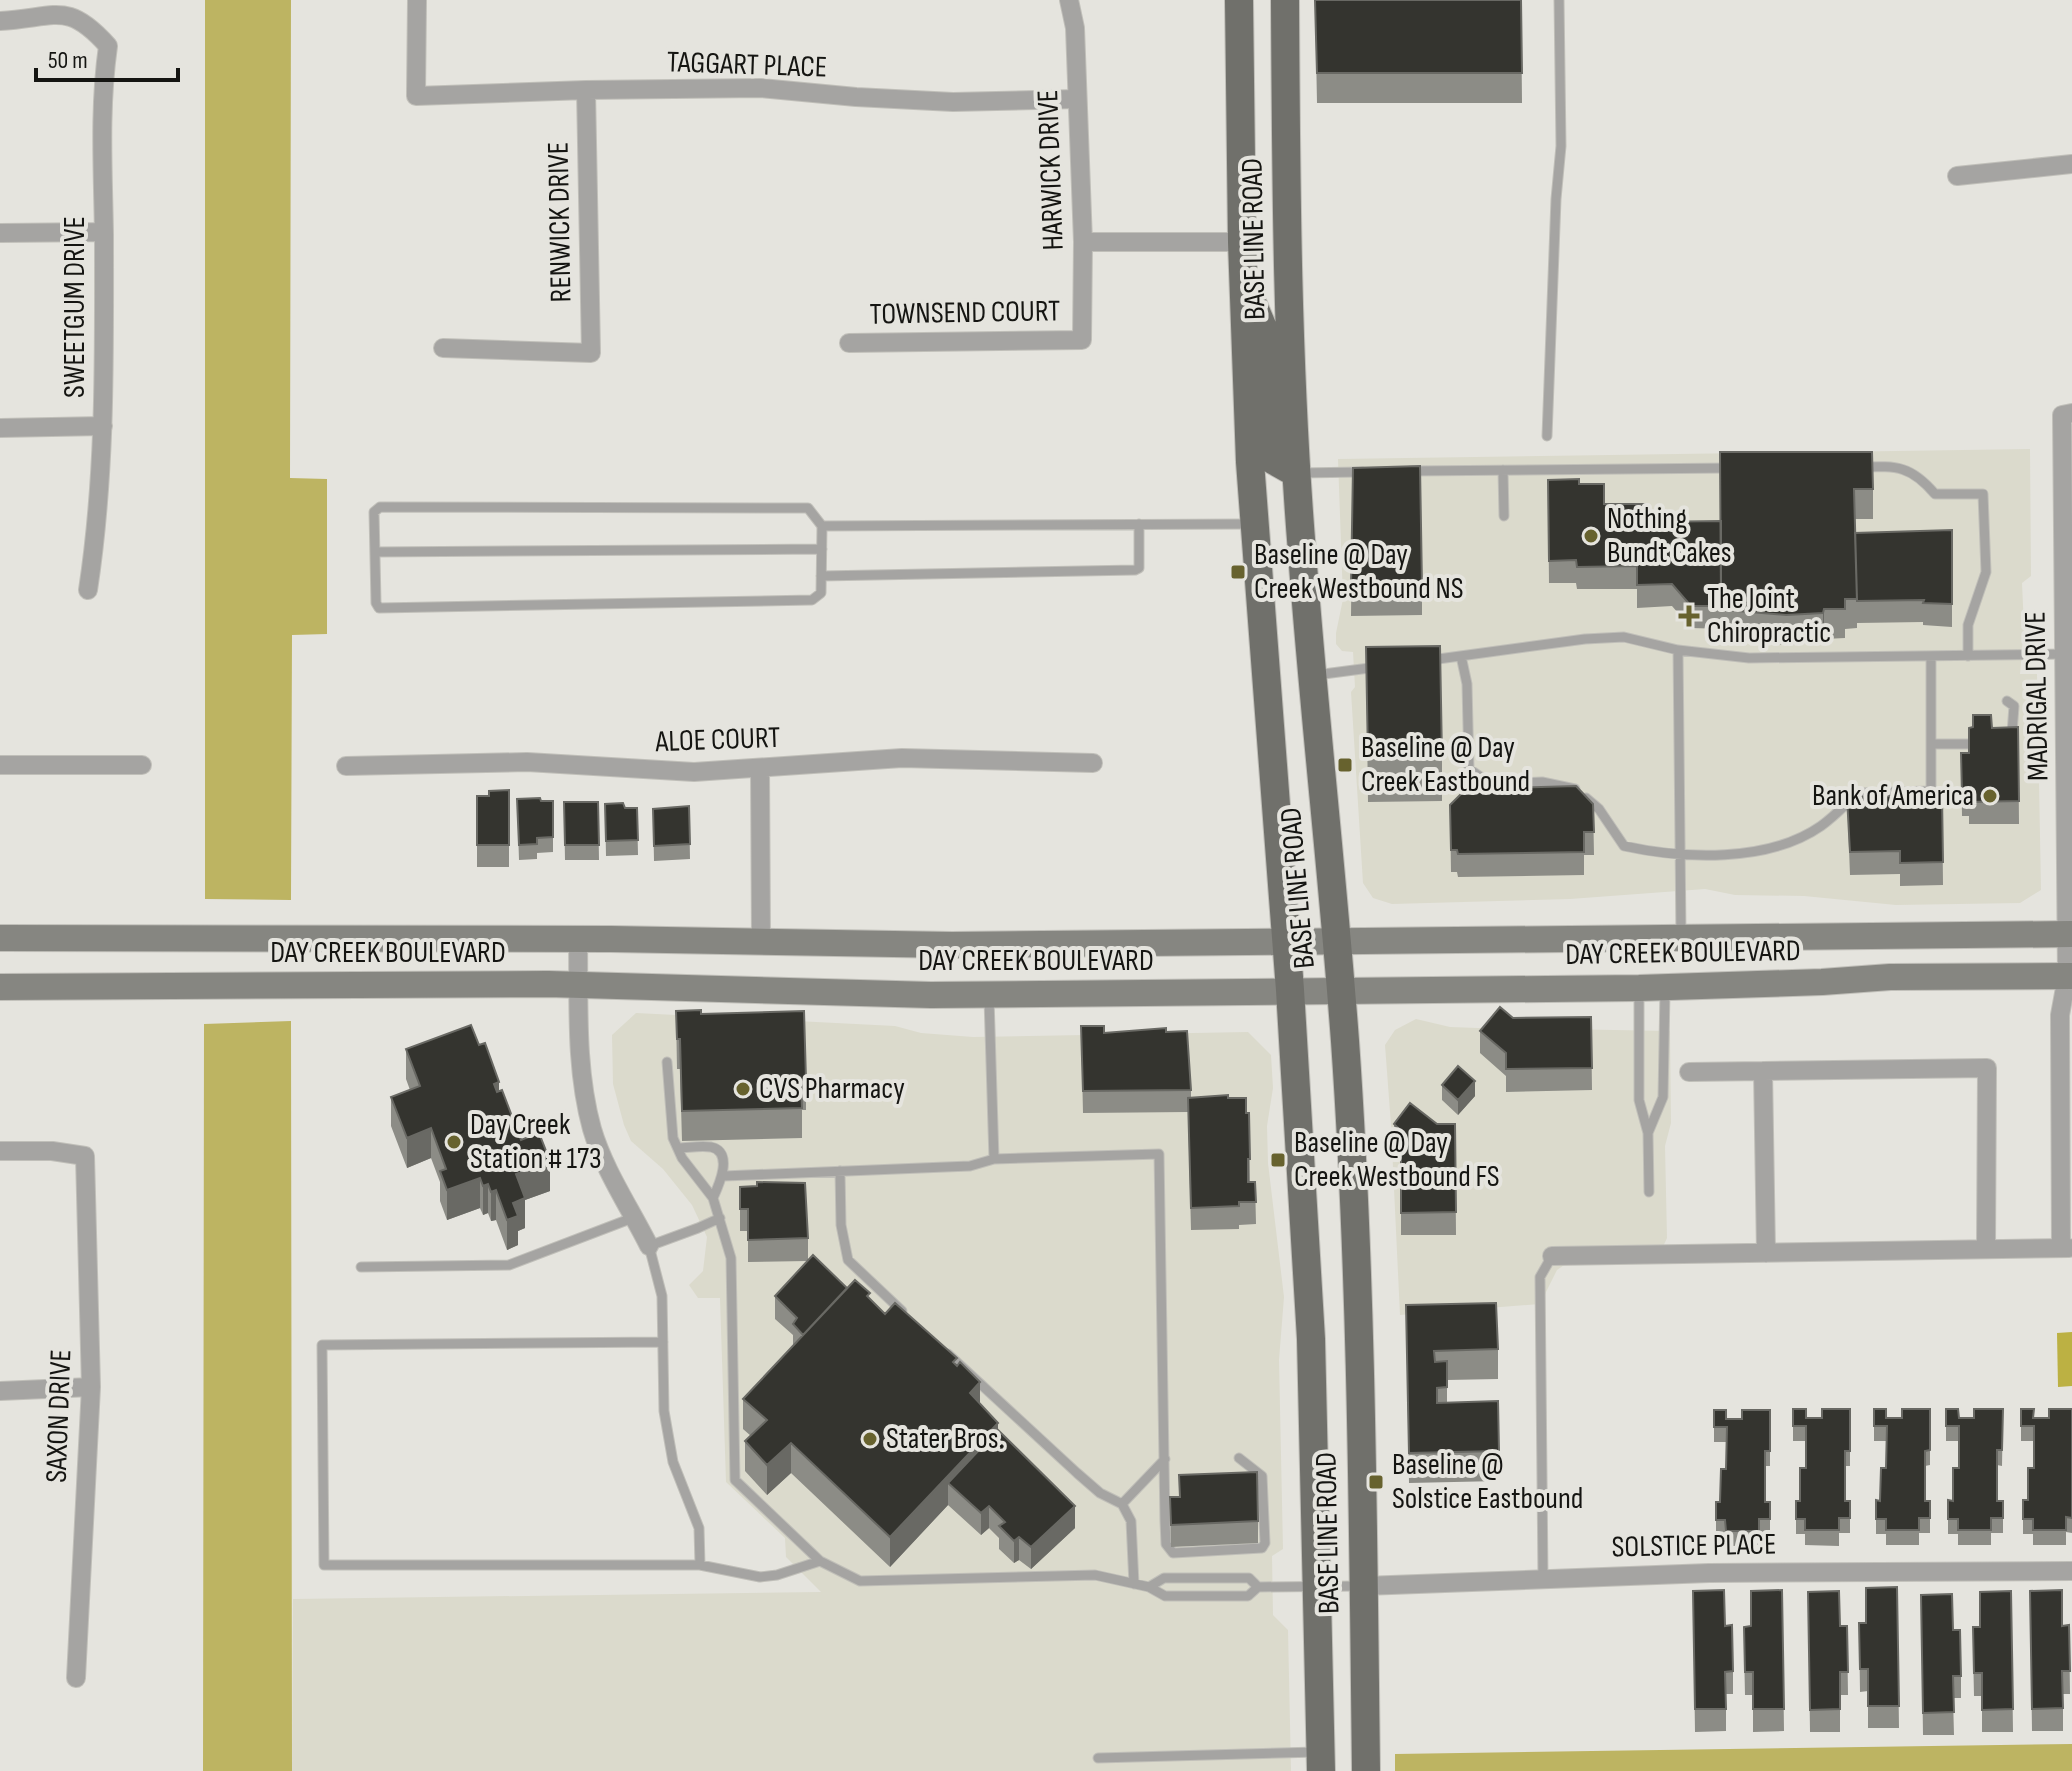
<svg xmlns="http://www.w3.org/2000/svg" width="2072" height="1771" viewBox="0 0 2072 1771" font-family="'Sofia Sans Condensed',sans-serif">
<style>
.built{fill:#dbdacc}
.green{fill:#bdb462}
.water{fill:#bcb143}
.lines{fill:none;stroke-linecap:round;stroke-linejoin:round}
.lane-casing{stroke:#c0bfb9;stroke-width:11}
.street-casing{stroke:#c0bfb9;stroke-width:20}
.secondary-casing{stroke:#c0bfb9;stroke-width:28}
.primary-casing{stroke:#c0bfb9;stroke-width:30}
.lane{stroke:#a5a4a2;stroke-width:9}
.street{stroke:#a5a4a2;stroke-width:18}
.secondary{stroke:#868681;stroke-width:26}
.primary{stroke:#70706b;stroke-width:28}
.wall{fill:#8c8c86}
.shaded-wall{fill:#696964}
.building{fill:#34342f;stroke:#696964;stroke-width:2}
.poi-dot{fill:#67622e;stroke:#e5e4de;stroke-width:3}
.labels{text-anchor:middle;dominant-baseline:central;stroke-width:8;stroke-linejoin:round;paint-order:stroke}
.street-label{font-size:30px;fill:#151512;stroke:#e5e4de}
.poi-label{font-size:30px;fill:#151512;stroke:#e5e4de;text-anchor:start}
</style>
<rect width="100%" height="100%" fill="#e5e4de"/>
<path class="built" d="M2030,449L2031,576L2022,583L2024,628L2020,674H2037L2041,890L2020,903L1896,905L1804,896L1735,895L1705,889L1570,899L1392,904L1373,898L1363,883L1351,692L1355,687L1353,652L1342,651L1336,644V633L1343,599L1338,459Z
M636,1013L895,1026L921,1033L973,1037L1248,1032L1271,1055L1273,1088L1267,1126L1268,1163L1284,1297L1279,1360L1283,1549L1272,1556L1273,1615L1288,1630L1291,1771H292L293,1599L821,1592L786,1557L785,1538L726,1482L720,1298H698L689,1285L703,1271L707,1237L692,1205L663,1169L631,1141L624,1125L613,1084L612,1035Z
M1416,1019L1450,1027L1478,1028L1542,1026L1557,1029L1670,1031L1671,1123L1665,1146L1667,1238L1656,1262L1567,1263L1557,1270L1540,1304L1400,1315L1391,1125L1385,1045L1395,1030Z"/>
<path class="green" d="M205,0H291L290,478L327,479V634L292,635L291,900L205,899Z
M291,1021L292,1771H203L204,1024Z
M2072,1744V1771H1395V1754Z"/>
<path class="water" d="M2072,1332V1386L2058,1387L2057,1333Z"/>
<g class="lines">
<defs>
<path id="lane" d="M1547,436L1556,199L1561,146L1559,0
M1862,467C1898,466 1911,466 1935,494H1983L1986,572L1968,625V656
M1503,470L1504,516
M1410,471L1731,468
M1298,473L1363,472
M822,526L821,593L812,600L379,608L376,603L374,512L380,507L808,508L822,526L1251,524
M375,552L822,549
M821,576L1135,570L1139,568V524
M1678,650L1681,934
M1461,656L1467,684L1469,769L1491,784L1542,782L1575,789
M1431,660L1585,639L1624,637L1678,650L1749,658L2064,654
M1316,675L1377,667
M2007,701L2014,706L2012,733L2008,737
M1931,744H1980
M1586,798L1599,809L1624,846C1683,859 1768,863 1821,826C1834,817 1846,804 1858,793L1931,791V656
M1639,991V1100L1648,1133L1649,1192
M989,998L994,1159
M667,1062L673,1138L682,1158L713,1198
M1648,1133L1663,1097L1665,991
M678,1148C688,1148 700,1145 711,1147C734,1152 719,1185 713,1198L731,1258L735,1480L820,1561L860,1581L1095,1575L1149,1587L1165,1596H1248L1258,1587L1360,1586
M840,1171L841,1225L848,1260L902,1311
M724,1176L970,1166L994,1159L1159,1154L1165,1521L1166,1544L1173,1553L1262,1548L1265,1543L1262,1476L1239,1458
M361,1267L509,1265L635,1217
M663,1342L322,1345L324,1565H700L760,1577L777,1575L820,1561
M948,1354L1077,1473L1100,1493L1122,1504L1131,1521L1134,1584
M1122,1504L1165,1459
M700,1565L699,1528L673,1462L664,1411L662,1296L649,1246L698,1228L720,1218
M1543,1578L1540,1277L1552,1256
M1149,1587L1164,1578H1249L1258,1587
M1098,1758L1317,1752"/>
<path id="street" d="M417,0L416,96L586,90L761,88L856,97L953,102L1077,99
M0,21C56,18 67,0 108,46C99,109 103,171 104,235C104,354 106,472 88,590
M1957,176L2072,164
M0,233L104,232
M1083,242H1242
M849,343L1082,340L1083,242L1075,28L1069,0
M443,348L591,353L586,90
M0,428L103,426
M0,765H142
M346,766L527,762L694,772L902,758L1093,763
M760,768L761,942
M578,939C579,1002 575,1068 592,1129C604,1170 630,1208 649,1246
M1689,1072L1763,1071
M0,1151H52L85,1156L91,1387L76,1678
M2061,1248L2060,1015L2067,977L2062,415L2072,413
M1766,1253L1763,1071L1987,1068L1986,1249
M1552,1256L2069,1248
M0,1391L91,1387
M1364,1586L1709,1573L2072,1571"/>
<path id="secondary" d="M0,938L611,939L952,945L2072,934
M0,987L548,984L931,995L1639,988L1822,982L1890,977L2072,976"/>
<path id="primary" d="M1239,0L1242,242L1250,462L1290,990L1311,1339L1321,1771
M1285,0C1286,184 1287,368 1302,552C1314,715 1333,878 1345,1041C1362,1283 1363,1528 1366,1771
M1251,300L1269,342L1273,460L1296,473"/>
</defs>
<use href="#lane" class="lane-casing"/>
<use href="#street" class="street-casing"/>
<use href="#secondary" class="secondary-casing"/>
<use href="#primary" class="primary-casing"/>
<use href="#lane" class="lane"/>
<use href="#street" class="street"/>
<use href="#secondary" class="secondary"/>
<use href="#primary" class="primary"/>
</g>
<path class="wall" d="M1315,0H1521L1522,103H1317Z
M1720,452L1873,489V519H1855V533L1952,530V627L1923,625V622L1857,623V628L1845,629V638L1824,639L1823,643L1786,645L1726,640V629L1691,628L1672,606L1637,608V589H1577L1576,583H1549L1548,480L1579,484L1604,504L1647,522L1721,521Z
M1353,468L1422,586V615L1351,616Z
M1366,647L1442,757V801L1368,802Z
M2018,727L2019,824H1969V816H1962L1961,753H1969L1992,728Z
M509,790V867H477V796H489Z
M1942,795L1943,885L1900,886V874L1850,875L1847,797Z
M517,799L553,801V852L537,853V859L519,860Z
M564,802H598L599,860H565Z
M605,804L625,808H637L638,855L606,856Z
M1593,804L1594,855H1584V875L1458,877L1457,872H1451L1450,805Z
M689,806L690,859L654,861L653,809Z
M676,1011L701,1014L806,1080V1110H802V1138L682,1141L680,1069H677Z
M1591,1017L1592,1090L1506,1092V1076L1480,1053V1031L1513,1018Z
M1081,1026L1104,1033L1166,1032L1191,1090V1097L1228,1098L1246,1113H1249L1250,1181L1248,1182H1255L1256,1224L1239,1225V1229L1191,1230L1188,1112L1083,1113Z
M479,1045L521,1140L550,1191L525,1200V1228L518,1231V1245L507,1250L496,1220L491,1221L488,1213L483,1215L480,1208L447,1220L440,1201V1182L431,1158L407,1168L391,1126V1097L410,1090L406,1079V1049Z
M1442,1085L1475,1096L1458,1115L1442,1100Z
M1394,1124H1455L1456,1235H1401V1154L1394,1146Z
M740,1187L808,1238V1260L847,1288L870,1299L885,1314L957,1365L980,1404L998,1430L1075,1528L1031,1569L1019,1560L1014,1563L999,1549V1538L989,1528L981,1535L948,1505L890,1567L791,1473L767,1495L745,1471V1441L751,1436L743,1429V1399L793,1347V1335L775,1319V1296L807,1261L748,1262V1231H740Z
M1406,1305L1498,1349V1379L1447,1380V1403L1499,1451V1481L1409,1483Z
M1793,1409L1806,1418H1822L1850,1409V1466H1845V1501H1850V1533H1839V1546L1805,1545V1534H1796V1501H1800L1806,1468V1441H1793Z
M1874,1409L1886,1418H1902L1930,1409V1465L1925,1466V1501H1930V1533H1919V1545H1886V1534H1876V1500L1880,1501L1886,1468V1441H1874Z
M1946,1409L1959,1418H1974L2003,1409L2002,1466L1997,1465V1501H2003V1533H1991V1545H1958V1534H1948V1500L1953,1501L1959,1468V1441H1946Z
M2021,1409L2033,1418H2049L2072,1409V1533L2066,1532V1545H2033V1534H2023V1500H2028L2034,1468V1441H2021Z
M1714,1410L1726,1419H1742L1770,1410V1466H1765V1502H1770V1534H1759V1546H1726L1725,1535H1716V1502H1720L1726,1469V1442H1714Z
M1179,1475L1258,1521V1543L1171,1547L1170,1497H1179Z
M1897,1587L1899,1728H1868V1691L1860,1692L1859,1623H1866Z
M1782,1590L1784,1731L1753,1732V1695H1745L1744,1649L1751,1626Z
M1693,1591L1725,1626L1733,1671V1694H1726V1731L1695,1732Z
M2011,1591L2013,1732H1982V1696H1974L1973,1649L1980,1627Z
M2030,1591L2062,1626L2069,1625L2070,1694H2063V1731H2032Z
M1808,1592L1840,1626H1847L1848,1695H1840V1732H1810Z
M1921,1595L1953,1630L1961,1676V1698H1953L1954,1735H1923Z"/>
<path class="shaded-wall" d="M1824,609V639L1823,643V613Z
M1475,1081V1096L1458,1115V1100Z
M499,1082V1111L494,1084Z
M431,1128V1158L407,1168V1138Z
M550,1161V1191L525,1200V1228L518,1231V1245L507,1250V1220L513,1203L516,1174Z
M480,1178V1208L447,1220V1190Z
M488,1184V1213L483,1215V1186Z
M496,1190V1220L491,1221V1192Z
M980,1382V1411L970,1393Z
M998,1423V1453L948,1483V1505L890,1567V1537Z
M791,1443V1473L767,1495V1465Z
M989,1506V1528L981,1535V1513Z
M1075,1506V1528L1031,1569V1547Z
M1019,1537V1560L1014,1563V1541Z"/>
<path class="building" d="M1315,0H1521L1522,73H1317Z
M1720,452H1872L1873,489H1854L1857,599H1845V609H1824L1823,613L1786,615L1726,610V599H1721Z
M1420,466L1422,586L1351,587L1353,468Z
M1579,479V484H1604V504H1647V522L1721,521V606H1691L1672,584L1637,585V566L1577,567L1576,560L1549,561L1548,480Z
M1952,530V604L1923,603L1924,600L1857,601L1855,533Z
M1440,646L1442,757L1368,758L1366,647Z
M1973,715H1991L1992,728L2018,727L2019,801L1969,802V793L1962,794L1961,753H1969V728L1973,727Z
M1576,786L1593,804L1594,832H1584V852L1458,854L1457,850H1451L1450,805L1466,789Z
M509,790V845H477V796H489V791Z
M1942,795L1943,862L1900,863V851L1850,852L1847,797Z
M540,798L541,801H553V837L537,838V844L519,845L517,799Z
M564,802H598L599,845H565Z
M623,803L625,808H637L638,840L606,841L605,804Z
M689,806L690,844L654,846L653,809Z
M1500,1007L1513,1018L1591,1017L1592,1068L1506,1069V1053L1480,1031Z
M701,1010V1014L804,1011L806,1080H801L802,1108L682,1111L680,1039H677L676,1011Z
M471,1025L479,1045L485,1043L499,1082L494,1084L497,1092L502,1090L521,1140L539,1133L550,1161L516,1174L525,1198L513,1203L518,1216L507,1220L496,1190L491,1192L488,1184L483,1186L480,1178L447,1190L440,1171L446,1169L431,1128L407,1138L391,1097L420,1086L406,1049Z
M1081,1026H1104V1033L1166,1028V1032L1187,1031L1191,1090L1083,1091Z
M1458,1066L1475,1081L1458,1100L1442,1085Z
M1228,1095V1098H1246V1113H1249L1250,1159H1248V1182H1255L1256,1202H1239V1206L1191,1208L1188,1098Z
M1410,1103L1437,1124H1455L1456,1212L1401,1213V1131L1394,1124Z
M757,1182L805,1183L808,1238L748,1240V1209H740V1187L757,1186Z
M813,1255L847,1288L803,1335L793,1324L797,1318L775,1296Z
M855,1280L870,1293L867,1296L885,1314L895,1303L957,1358L953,1362L957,1366L960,1362L980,1382L970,1393L998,1423L890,1537L791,1443L767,1465L745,1441L767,1420L743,1399Z
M1496,1303L1498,1349L1434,1351L1435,1362L1447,1361V1387L1437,1388V1403L1498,1401L1499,1451L1409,1453L1406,1305Z
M1793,1409H1806V1418H1822V1409H1850V1451H1845V1501H1850V1518H1839V1530H1805V1519H1796V1501H1800V1468H1806V1426H1793Z
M1874,1409H1886V1418H1902V1409H1930V1450L1925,1451V1501H1930V1518H1919V1530H1886V1519H1876V1500L1880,1501L1881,1468H1886L1887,1426H1874Z
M1946,1409H1958L1959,1418H1974V1409H2003L2002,1450H1997V1501H2003V1518H1991V1530H1958V1519H1948V1500L1953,1501V1468H1959V1426H1946Z
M2021,1409H2034L2033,1418H2049V1409H2072V1518L2066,1517V1530H2033V1519H2023V1500H2028V1468H2034V1426H2021Z
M1714,1410H1726V1419H1742V1410H1770V1451H1765V1502H1770V1519H1759V1531H1726L1725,1520H1716V1502H1720L1721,1469H1726L1727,1427H1714Z
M998,1430L1075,1506L1031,1547L1019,1537L1014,1541L999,1526L1005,1522L989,1506L981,1513L948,1483Z
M1257,1472L1258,1521L1171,1525L1170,1497H1180L1179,1475Z
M1897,1587L1899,1706H1868V1669H1860L1859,1623H1866V1588Z
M1724,1590L1725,1626L1732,1625L1733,1671L1725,1672L1726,1709H1695L1693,1591Z
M1782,1590L1784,1709H1753V1672H1745L1744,1627L1751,1626V1591Z
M2062,1590V1626L2069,1625L2070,1671H2062L2063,1708L2032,1709L2030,1591Z
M1839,1591L1840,1626H1847L1848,1672H1840V1709L1810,1710L1808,1592Z
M2011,1591L2013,1709L1982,1710V1673H1974L1973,1627H1980V1592Z
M1952,1594L1953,1630H1960L1961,1676H1953L1954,1712L1923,1713L1921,1595Z"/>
<g class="poi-dot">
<circle cx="1591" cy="536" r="8"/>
<rect x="1230" y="564" width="16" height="16" rx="4"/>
<path d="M1685 604h8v8h8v8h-8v8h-8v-8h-8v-8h8z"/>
<rect x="1337" y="757" width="16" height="16" rx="4"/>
<circle cx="1990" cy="796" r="8"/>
<circle cx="743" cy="1089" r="8"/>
<circle cx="454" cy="1142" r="8"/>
<rect x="1270" y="1152" width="16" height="16" rx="4"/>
<circle cx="870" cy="1439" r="8"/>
<rect x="1368" y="1474" width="16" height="16" rx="4"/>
</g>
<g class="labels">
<g class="street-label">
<text transform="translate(747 65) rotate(2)">TAGGART PLACE</text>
<text transform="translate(1051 170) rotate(-92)">HARWICK DRIVE</text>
<text transform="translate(560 222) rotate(-91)">RENWICK DRIVE</text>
<text transform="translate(1254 239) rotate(-91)">BASE LINE ROAD</text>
<text transform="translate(75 307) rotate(-90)">SWEETGUM DRIVE</text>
<text transform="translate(965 313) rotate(-1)">TOWNSEND COURT</text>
<text transform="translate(2037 696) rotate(-91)">MADRIGAL DRIVE</text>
<text transform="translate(718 740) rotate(-2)">ALOE COURT</text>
<text transform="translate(1298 888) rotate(-95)">BASE LINE ROAD</text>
<text x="388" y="953">DAY CREEK BOULEVARD</text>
<text transform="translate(1683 953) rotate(-1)">DAY CREEK BOULEVARD</text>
<text x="1036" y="961">DAY CREEK BOULEVARD</text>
<text transform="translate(59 1416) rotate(-88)">SAXON DRIVE</text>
<text transform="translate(1328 1533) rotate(-91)">BASE LINE ROAD</text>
<text transform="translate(1694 1546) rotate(-1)">SOLSTICE PLACE</text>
</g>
<g class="poi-label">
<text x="1607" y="519">Nothing<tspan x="1607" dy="34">Bundt Cakes</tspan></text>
<text x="1254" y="555">Baseline @ Day<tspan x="1254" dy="34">Creek Westbound NS</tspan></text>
<text x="1707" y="599">The Joint<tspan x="1707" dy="34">Chiropractic</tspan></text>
<text x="1361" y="748">Baseline @ Day<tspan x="1361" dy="34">Creek Eastbound</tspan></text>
<text x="1974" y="796" text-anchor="end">Bank of America</text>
<text x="759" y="1089">CVS Pharmacy</text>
<text x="470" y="1125">Day Creek<tspan x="470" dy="34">Station # 173</tspan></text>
<text x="1294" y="1143">Baseline @ Day<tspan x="1294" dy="34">Creek Westbound FS</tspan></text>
<text x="886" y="1439">Stater Bros.</text>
<text x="1392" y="1465">Baseline @<tspan x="1392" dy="34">Solstice Eastbound</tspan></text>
</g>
</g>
<path d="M36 68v12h142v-12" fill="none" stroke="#151512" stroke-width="4"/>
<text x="48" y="68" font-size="24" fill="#151512" stroke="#e5e4de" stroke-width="6" paint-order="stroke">50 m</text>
</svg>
